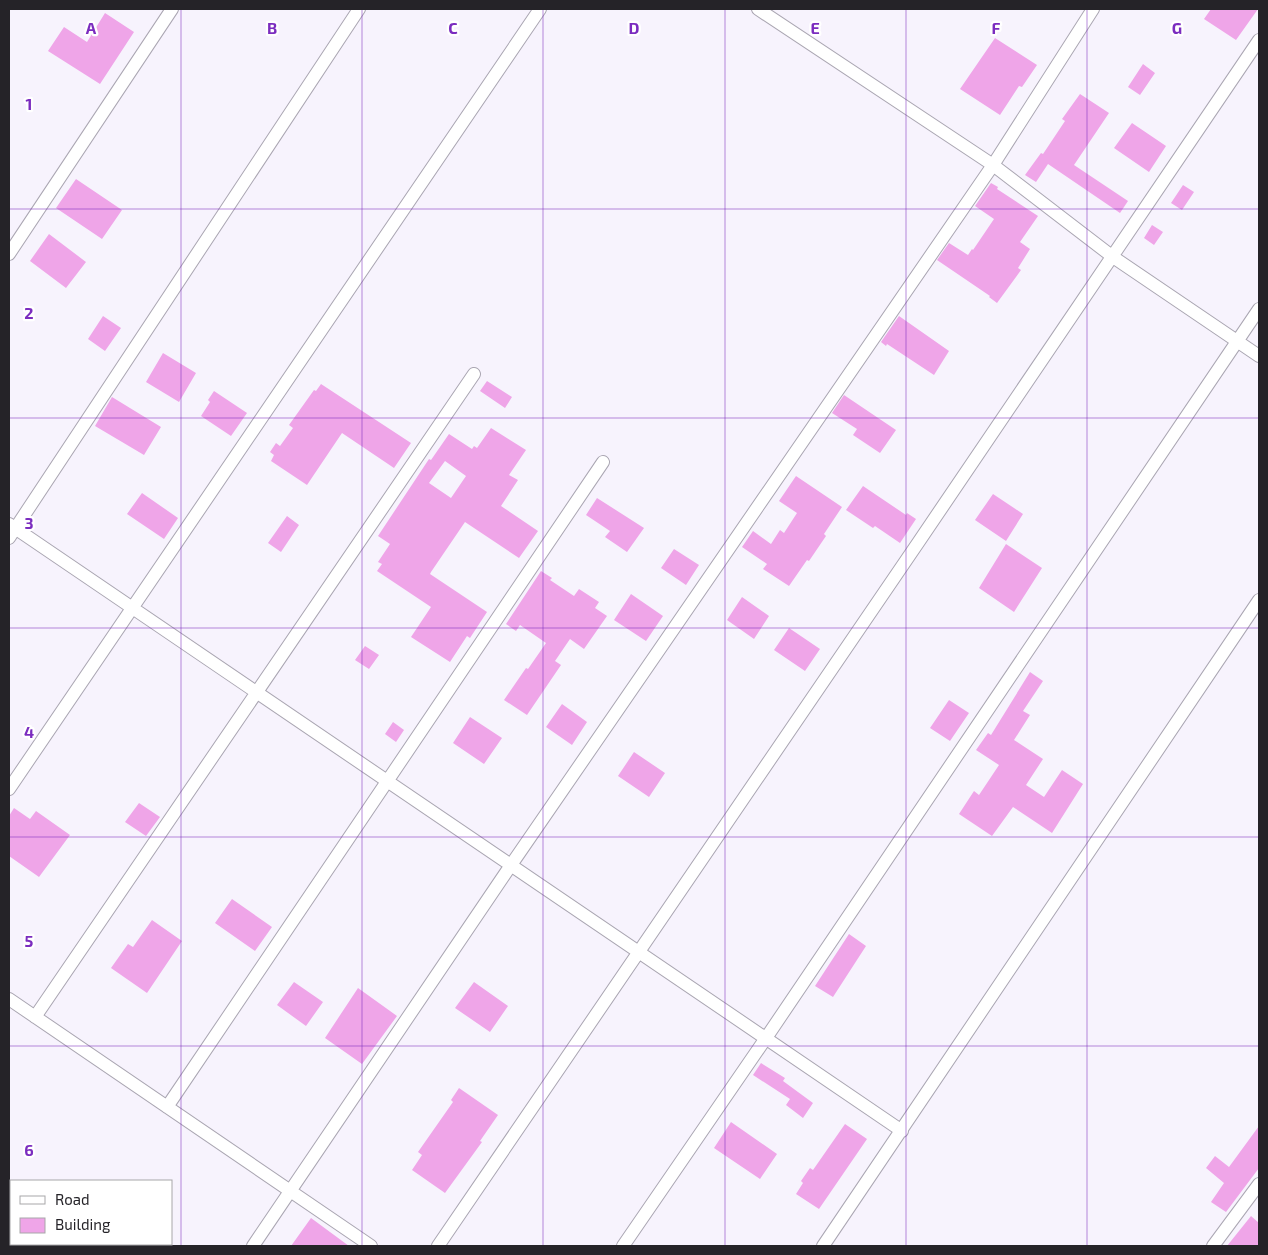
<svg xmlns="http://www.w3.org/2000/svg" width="1268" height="1255" viewBox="0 0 1268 1255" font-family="'Exo 2',sans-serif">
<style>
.building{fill:#efa5e8;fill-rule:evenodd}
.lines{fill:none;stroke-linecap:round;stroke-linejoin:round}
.minor-casing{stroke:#aaa6b2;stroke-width:14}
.minor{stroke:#fff;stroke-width:12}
.grid{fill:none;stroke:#7b2cbf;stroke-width:1;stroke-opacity:0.55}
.grid-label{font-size:16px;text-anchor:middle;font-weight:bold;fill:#7b2cbf;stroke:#fff;stroke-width:4.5;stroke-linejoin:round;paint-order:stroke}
</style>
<rect width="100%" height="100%" fill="#f7f3fd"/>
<path class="building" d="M1211,9H1258L1236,40L1204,19Z
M105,13L134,32L100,84L48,51L64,27L87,42Z
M995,38L1037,65L1022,87L1019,86L1000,115L960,89Z
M1143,64L1155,73L1140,95L1128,87Z
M1080,94L1109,113L1074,165L1128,201L1120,213L1048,164L1036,182L1025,175L1041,153L1043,154L1065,121L1062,119Z
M1132,123L1166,146L1149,172L1114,148Z
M76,179L122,210L102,239L56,208Z
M991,183L998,187L997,189L1038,216L1020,242L1030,249L1018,268L1021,270L997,303L989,297L990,296L937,260L949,243L968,255L972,249L973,250L994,219L975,206Z
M1183,185L1194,192L1182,210L1171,203Z
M1152,225L1163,232L1154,245L1144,238Z
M49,234L86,262L66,288L30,261Z
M103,316L121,328L105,351L88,339Z
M899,316L949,351L934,375L887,344L886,346L881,342Z
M163,353L196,373L179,402L146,382Z
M487,381L512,397L505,408L480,391Z
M321,384L411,443L394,468L342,433L307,485L271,461L274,455L270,452L276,443L280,446L293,428L289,425L314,390L316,391Z
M214,391L247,413L231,436L201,416L210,402L208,400Z
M844,395L896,430L880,453L853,435L857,429L832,413Z
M112,397L161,427L144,455L95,426Z
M491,428L526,450L509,475L518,480L501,506L538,531L519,558L465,522L431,572L430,574L487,612L470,638L467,636L450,662L411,637L431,607L377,571L382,564L378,562L390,544L378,536L429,459L431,460L449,434L472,449L474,446L477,448ZM445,461L466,476L451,498L429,483Z
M796,476L842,507L824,534L826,536L809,561L807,560L789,586L763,569L767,564L742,547L753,531L771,544L780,530L784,533L797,513L779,501Z
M863,486L906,515L907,513L916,519L900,543L875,526L873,528L846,510Z
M142,493L178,518L164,539L127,514Z
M993,494L1023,514L1006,541L975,520Z
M597,498L644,528L627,552L605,537L610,531L586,515Z
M287,516L299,525L281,552L268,543Z
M1006,544L1042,568L1014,612L979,588Z
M674,549L699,565L686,585L661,568Z
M541,571L552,578L550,580L574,596L579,589L599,602L595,608L607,616L584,649L570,639L555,661L561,665L527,715L504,700L526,668L528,669L546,643L520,625L516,631L506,624Z
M631,594L663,616L646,641L614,620Z
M742,597L769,616L754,639L727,620Z
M789,628L820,649L805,671L774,650Z
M365,646L379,655L369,669L355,660Z
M1030,672L1043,681L1023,711L1030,715L1014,740L1043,759L1026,785L1044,797L1062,770L1083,784L1052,833L1013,807L992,836L959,814L974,791L979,795L999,765L976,750L988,733L991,735Z
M949,700L969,713L950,741L930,728Z
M562,704L587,722L572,745L546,727Z
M470,717L502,738L484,764L453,743Z
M393,722L404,730L396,742L385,734Z
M634,752L665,773L649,797L618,776Z
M139,803L160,817L146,836L125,822Z
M14,808L30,819L36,811L70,835L39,877L9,856V816Z
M232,899L272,927L255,951L215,923Z
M152,920L182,941L147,993L111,968L128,944L133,947Z
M849,934L866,946L833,997L815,986Z
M294,982L323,1002L306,1026L277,1005Z
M474,982L508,1006L490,1032L455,1008Z
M358,988L397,1016L362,1064L325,1038Z
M761,1063L785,1078L783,1081L813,1103L803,1118L786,1105L790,1099L753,1075Z
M459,1088L498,1115L480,1141L482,1142L445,1193L412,1170L422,1155L418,1152L453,1102L451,1100Z
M731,1122L777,1154L760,1179L714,1148Z
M845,1124L867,1139L819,1209L796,1194L803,1183L801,1181L810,1168L813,1170Z
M1259,1126V1168L1226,1212L1211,1202L1224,1183L1206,1168L1215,1156L1229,1167Z
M1251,1216L1259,1223V1246H1227Z
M311,1218L349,1246H291Z"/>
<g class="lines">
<defs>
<path id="minor" d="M758,9L993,165L1113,257L1259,356
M9,254L172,9
M9,524L902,1131
M9,538L359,9
M9,789L540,9
M9,999L371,1246
M35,1017L474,374
M167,1107L603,462
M253,1246L511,865L993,165L1093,9
M438,1246C711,843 988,444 1259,40
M623,1246L766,1038L1259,309
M823,1246L1259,600
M1213,1246L1259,1184"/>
</defs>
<use href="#minor" class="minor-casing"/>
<use href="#minor" class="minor"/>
</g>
<path class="grid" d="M181,9V1246M362,9V1246M543,9V1246M725,9V1246M906,9V1246M1087,9V1246M9,209H1259M9,418H1259M9,628H1259M9,837H1259M9,1046H1259"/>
<g class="grid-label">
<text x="91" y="34">A</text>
<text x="272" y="34">B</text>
<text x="453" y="34">C</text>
<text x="634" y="34">D</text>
<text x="815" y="34">E</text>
<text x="996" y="34">F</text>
<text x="1177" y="34">G</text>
<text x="29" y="110">1</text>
<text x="29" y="319">2</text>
<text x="29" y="529">3</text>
<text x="29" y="738">4</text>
<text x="29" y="947">5</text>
<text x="29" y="1156">6</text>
</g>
<rect width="1268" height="1255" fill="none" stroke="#252328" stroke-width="20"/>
<rect x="10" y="1180" width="162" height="65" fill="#ffffff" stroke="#a8a7a9"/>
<rect x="20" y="1196" width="25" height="8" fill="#ffffff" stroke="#a8a7a9"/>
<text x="55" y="1205" font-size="15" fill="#252328">Road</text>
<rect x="20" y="1218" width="25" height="15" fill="#efa5e8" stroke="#a8a7a9"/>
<text x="55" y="1230" font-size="15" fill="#252328">Building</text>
</svg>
